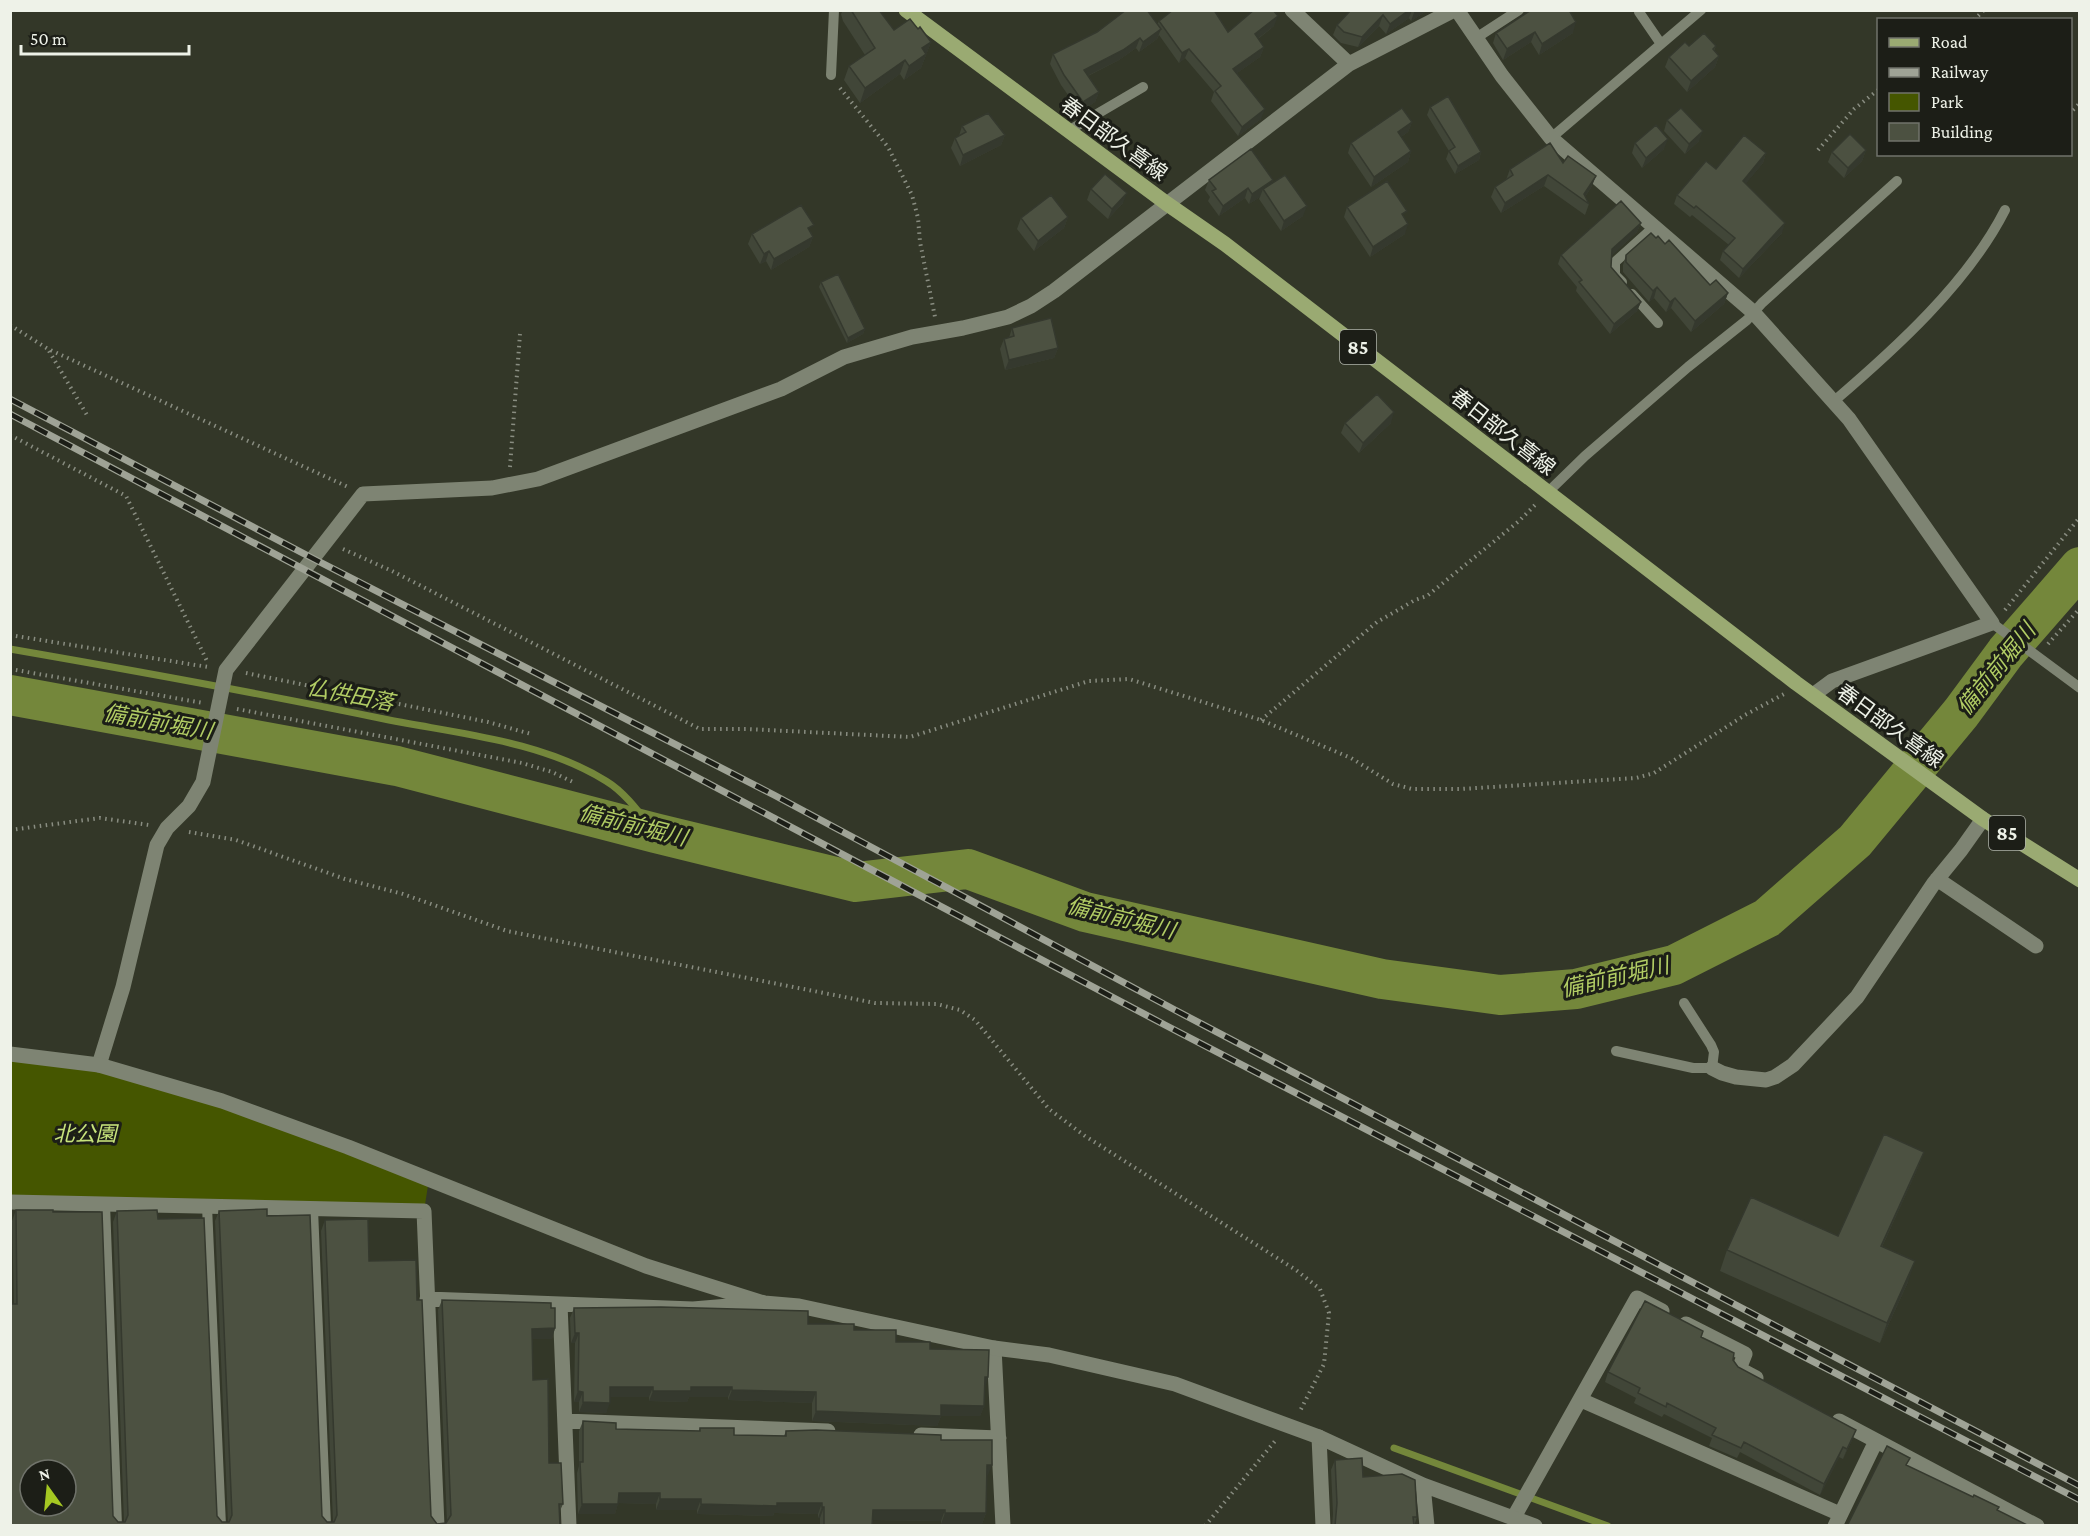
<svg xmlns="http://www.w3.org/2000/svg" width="2090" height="1536" viewBox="0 0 2090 1536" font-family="'Crimson Pro','Noto Sans JP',serif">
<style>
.green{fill:#455600}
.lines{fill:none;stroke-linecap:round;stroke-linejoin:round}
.stream{stroke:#74873b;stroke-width:7}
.river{stroke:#74873b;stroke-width:40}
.path{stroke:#898d81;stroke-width:4;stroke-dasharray:1.5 4.5;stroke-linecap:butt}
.service{stroke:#7e8473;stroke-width:10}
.minor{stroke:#7e8473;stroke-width:15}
.tertiary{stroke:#7e8473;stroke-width:15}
.primary{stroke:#9aaa72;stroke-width:15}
.rail-casing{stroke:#9fa396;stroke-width:7}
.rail{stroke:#1c1e17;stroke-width:4.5;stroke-dasharray:14;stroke-linecap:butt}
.wall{fill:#414638}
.shaded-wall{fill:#35392e}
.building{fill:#4c5141;stroke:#35392e;stroke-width:1.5;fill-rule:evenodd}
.labels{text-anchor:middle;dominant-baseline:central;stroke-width:6;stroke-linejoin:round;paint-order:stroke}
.shield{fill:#1c1e17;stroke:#afb2a9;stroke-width:1.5}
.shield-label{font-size:20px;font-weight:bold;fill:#eef2e8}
.street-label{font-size:21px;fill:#eef2e8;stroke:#1c1e17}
.park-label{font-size:21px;font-style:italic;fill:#c8e47c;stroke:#1c1e17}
.water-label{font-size:22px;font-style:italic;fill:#b1cc64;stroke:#1c1e17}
</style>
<rect width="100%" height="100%" fill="#333728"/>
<path class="green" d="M11,1054L99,1065L429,1179L424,1211L11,1202Z"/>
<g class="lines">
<path class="stream" d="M10,649C137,671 263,694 389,720C461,734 542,741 606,781C626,793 641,815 655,833
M1394,1448L1608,1526"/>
<path class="river" d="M10,695L397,766L655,833L856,882L968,869L1085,912L1382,979L1500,995L1576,989L1674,965L1767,918L1855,841L1961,713L2006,652L2080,567"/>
<path class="path" d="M1974,20L1984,10
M840,88L888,147L912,195L918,218L920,242L935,317
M2073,110L2080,103
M1818,150L1854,109L1878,90
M10,325L48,349L348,487
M49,351L87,415
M10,435L126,496L208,663
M510,467L520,334
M343,549L392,571L700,729H746L910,737L1089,681L1129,679L1261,720L1351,758L1393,784L1412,789H1461L1636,778L1654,773L1745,715L1784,694
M2005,610L2080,517
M10,635L208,667
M2048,644L2080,608
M10,669L203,703
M246,673L488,722L531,734
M237,709L522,763L552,772L575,783
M1261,720L1377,622L1415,600L1427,596L1519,521L1536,504
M10,830L100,818L149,825
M189,832L236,840L345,879L403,894L507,931L875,1003L937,1004L960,1010L975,1020L1049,1109L1085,1136L1296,1270L1320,1289L1329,1313L1324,1364L1299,1413
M1205,1526L1275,1441"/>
<path class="service" d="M1639,12L1661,44
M1476,38L1519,10
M831,75L834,10
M1068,131L1143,87
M1551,138L1701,10
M1622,282L1615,275V262L1654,227
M1632,294L1658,323
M1833,402C1895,349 1968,283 2005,210
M1547,493L1585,456L1688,367L1747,320L1762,303L1897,181
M1992,623L2080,688
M1616,1051L1693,1068H1712L1714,1052L1711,1045L1684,1003
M105,1204L117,1526
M207,1206L221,1526
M313,1209L326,1526"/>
<path class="minor" d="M1292,10L1349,64
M1457,10L1502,76L1551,138L1753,312L1849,419L1992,623L1832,681L1813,695
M1937,879L2036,946
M99,1065L123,987L157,845L167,828L189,806L203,782L226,670L363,494L492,488L538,479L781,389L844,357L912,337L963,328L1008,317L1031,306L1054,291L1349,64L1454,10
M1712,1068L1722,1073L1736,1077L1766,1080L1775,1077L1793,1065L1857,997L1934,883L1961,850L1983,819
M10,1202L424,1211L437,1526
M427,1299L693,1309L764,1303
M560,1304L569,1526
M1686,1324L1745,1354L1739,1369L1756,1378
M994,1348L1003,1526
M1581,1400L1840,1514
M565,1421L828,1431
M1839,1421L2037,1526
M921,1435L999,1438
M1319,1437L1323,1526
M1514,1517L1637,1298L1662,1311
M1835,1526L1876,1441"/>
<path class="tertiary" d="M10,1054L99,1065L222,1101L348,1147L646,1266L764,1303L799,1306L994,1348L1049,1355L1175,1384L1319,1437L1423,1485L1535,1526
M1423,1485L1427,1526"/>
<path class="primary" d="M906,10L1166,203L1225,244L1796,683L1983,819L2080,880"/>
<defs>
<path id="rail" d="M10,399L314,559L774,795L1175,1010L2080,1486
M10,414L1165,1025L2080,1500"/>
</defs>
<use href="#rail" class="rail-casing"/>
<use href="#rail" class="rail"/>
</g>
<path class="wall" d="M843,10H879L894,30L918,29L931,42L921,68L904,80L900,74L860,103L844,80L849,66L865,55L843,21L841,14Z
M1351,10H1428L1411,21L1409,18L1386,34L1379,26L1358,47L1341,43L1333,35L1337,25Z
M1159,21L1228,32L1274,26L1258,39L1264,47L1260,57L1237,73L1261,119L1238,136L1211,101L1214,92L1185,58L1179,63L1159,35L1157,39L1139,52L1136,48L1119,60L1088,76L1099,92L1095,102L1080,112L1061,85L1050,64L1053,54L1157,25Z
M1496,33H1573L1539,55L1531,42L1503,60L1493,43Z
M1689,46H1716L1714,51L1719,56L1715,67L1687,92L1665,67L1669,57Z
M1430,107L1481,152L1479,160L1455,174L1446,159L1449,151L1427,115Z
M1667,120L1699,141L1685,154L1664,131Z
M1412,122L1408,132L1401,137L1411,151L1408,162L1371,187L1348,153L1351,143Z
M962,126L1005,135L1001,145L960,166L951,148L955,138L959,136Z
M1635,143L1664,149L1642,168L1632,153Z
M1866,150L1862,161L1844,178L1828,162L1832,152Z
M1766,153L1763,163L1745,184L1782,233L1739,278L1720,260L1723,251L1729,245L1692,215L1690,217L1674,204L1677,195L1716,169Z
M1563,163L1592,186L1585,197L1589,204L1585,215L1544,186L1501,213L1491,197L1495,187L1506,180L1510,169Z
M1209,180H1273L1272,183L1303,216L1281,231L1259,199L1260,197L1249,204L1245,198L1219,216L1208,201L1210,197L1205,190Z
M1091,189L1123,203L1108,219L1087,200Z
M1347,207L1404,218L1405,234L1370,257L1344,217Z
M1068,217L1064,228L1034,251L1017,229L1021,218Z
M1641,223L1637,232L1611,256V267L1641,302L1637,311L1610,334L1576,291L1577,287L1558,264L1561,255Z
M811,232L813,237L809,247L771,270L766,261L760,264L748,244L752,234Z
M1656,238L1665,244L1710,285L1728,293L1724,304L1691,332L1671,308L1666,312L1654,298L1649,302L1623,272V265L1626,255Z
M821,282L865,329L863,334L847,343L819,287Z
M1012,328L1058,348L1054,358L1005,370L1000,349L1004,339L1009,338Z
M1345,423H1391L1359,453L1341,433Z
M1924,1152L1916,1172L1882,1247L1908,1282L1880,1343L1720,1271L1727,1250L1838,1236Z
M16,1210L113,1516L118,1522H124L113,1222L117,1211L158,1219L217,1516L222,1522H228L215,1221L219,1211L267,1216L322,1516L327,1522H333L321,1231L325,1220L369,1261L417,1300L431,1516L437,1524L447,1523L438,1310L442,1300L551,1308L555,1328L552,1339H533V1380L549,1463L563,1504L559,1513L560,1526H10L14,1304L12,1221Z
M574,1308L808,1324L854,1330L896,1342L930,1349L984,1388V1406L980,1416H941L937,1426L812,1421V1403L728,1400V1397H689L687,1402L649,1401V1397H610L606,1413L579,1412V1402H574L575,1343H571L570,1318Z
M1703,1331L1701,1337L1733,1360L1738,1367L1852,1440L1843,1459L1839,1457L1820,1495L1740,1452L1737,1458L1709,1446L1712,1438L1664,1414L1662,1417L1634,1403L1636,1398L1605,1382L1608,1372Z
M583,1421L616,1429L699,1431L700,1428L734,1435L784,1436L786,1431L941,1440L988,1475H986V1513L982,1524H941V1521L873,1520L872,1526H820V1518H818V1514L774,1513L773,1516L697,1514V1510H656V1504L618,1503L615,1514H578L577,1473L579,1466V1431Z
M1335,1460L1363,1477L1417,1517L1414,1526H1332L1333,1514L1331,1470Z"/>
<path class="shaded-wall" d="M1409,10H1412L1409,18L1386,34L1390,24Z
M1415,10H1428L1411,21Z
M1383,15L1379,26L1358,47L1362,37Z
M1278,16L1274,26L1251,44L1255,34Z
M1576,22L1573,33L1539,55L1542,44Z
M1161,29L1157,39L1139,52L1143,42Z
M1535,32L1531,42L1503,60L1507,49Z
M1140,38L1136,48L1119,60L1081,79L1084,70Z
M931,42L921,68L904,80L909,66L922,48Z
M1264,47L1260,57L1230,78L1233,69Z
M1189,49L1185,58L1179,63L1182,53Z
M1719,56L1715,67L1687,92L1691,81Z
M905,60L900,74L860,103L865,88Z
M1099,92L1095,102L1080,112L1083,102Z
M1265,109L1261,119L1238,136L1242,127Z
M1412,122L1408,132L1394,142L1398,132Z
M1703,131L1699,141L1685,154L1689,144Z
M1005,135L1001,145L960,166L963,155Z
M1668,139L1664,149L1642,168L1646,158Z
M1866,150L1862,161L1844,178L1848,168Z
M1411,151L1408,162L1371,187L1374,177Z
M1481,152L1479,160L1455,174L1458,166Z
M1766,153L1763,163L1740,191L1743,181Z
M1548,175L1544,186L1501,213L1505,203Z
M1596,176L1592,186L1583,200L1584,194Z
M1273,180L1269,190L1263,189L1260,197L1249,204L1252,194Z
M1248,188L1245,198L1219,216L1223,206Z
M1127,193L1123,203L1108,219L1112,209Z
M1307,206L1303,216L1281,231L1284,221Z
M1068,217L1064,228L1034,251L1038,241Z
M1641,223L1637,232L1608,259L1612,249Z
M1785,223L1782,233L1739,278L1743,269Z
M1408,224L1405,234L1370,257L1373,247Z
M813,237L809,247L771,270L774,259Z
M769,251L766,261L760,264L764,254Z
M1657,287L1654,298L1649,302L1653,291Z
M1728,293L1724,304L1691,332L1695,321Z
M1675,298L1671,308L1666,312L1670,302Z
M1641,302L1637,311L1610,334L1614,324Z
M865,329L863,334L847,343L848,338Z
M1058,348L1054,358L1005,370L1009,360Z
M1394,412L1391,423L1359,453L1363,443Z
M1924,1152L1916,1172L1873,1266L1881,1246Z
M1915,1261L1908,1282L1880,1343L1887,1323Z
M555,1328L552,1339H529L532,1329Z
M575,1333H579L575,1343H571Z
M985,1377H988L985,1388Z
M610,1387H653L649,1397H606Z
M691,1387H732L728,1397H689L687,1402L649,1401L653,1391Z
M732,1390L816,1392L812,1403L728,1400Z
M578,1391L583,1392L579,1402H574Z
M583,1402L610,1403L606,1413L579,1412Z
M941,1405L984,1406L980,1416H941L937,1426L812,1421L816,1411Z
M1856,1430L1852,1440L1843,1459L1847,1449Z
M1843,1447L1839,1457L1820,1495L1824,1484Z
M987,1465H992L988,1475H983Z
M619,1493H660L656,1504L615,1503Z
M660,1499H701L697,1510H656Z
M777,1503H822L818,1514L774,1513L773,1516L697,1514L701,1504Z
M582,1504H618L615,1514H578Z
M822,1507H824L820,1518H818Z
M873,1510H945L941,1521L869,1520Z
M945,1513H986L982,1524H941Z"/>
<path class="building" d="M851,10H879L894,30L910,19L918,29L920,27L931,42L922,48L926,54L909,66L905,60L865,88L849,66L875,48Z
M1126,10H1147L1161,29L1143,42L1140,38L1123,50L1084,70L1099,92L1083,102L1064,75L1053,54L1097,32Z
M1173,10H1214L1228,32L1254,10H1273L1278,16L1255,34L1264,47L1233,69L1265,109L1242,127L1215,91L1221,86L1189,49L1182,53L1159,21Z
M1351,10H1409L1390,24L1383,15L1362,37L1344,32L1337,25Z
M1531,10H1569L1576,22L1542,44L1535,32L1507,49L1496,33Z
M1704,33L1716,46L1713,49L1719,56L1691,81L1669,57L1685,42L1689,46Z
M1448,96L1481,152L1458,166L1449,151L1455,147L1430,107Z
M1402,108L1412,122L1398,132L1411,151L1374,177L1351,143Z
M1681,108L1703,131L1689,144L1667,120Z
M988,113L1005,135L963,155L955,138L966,132L962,126Z
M1656,125L1668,139L1646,158L1635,143Z
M1850,134L1866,150L1848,168L1832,152Z
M1744,135L1766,153L1743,181L1785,223L1743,269L1723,251L1735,238L1696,206L1694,208L1677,195L1706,161L1716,169Z
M1550,143L1563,163L1568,156L1596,176L1584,194L1589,204L1548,175L1505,203L1495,187L1513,175L1510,169Z
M1251,149L1273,180L1252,194L1248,188L1223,206L1212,191L1216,189L1209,180Z
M1105,174L1127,193L1112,209L1091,189Z
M1285,175L1307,206L1284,221L1263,189Z
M1387,181L1407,211L1402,214L1408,224L1373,247L1347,207Z
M1051,195L1068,217L1038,241L1021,218Z
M1621,201L1641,223L1612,249L1611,267L1641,302L1614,324L1579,282L1582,280L1561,255Z
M801,205L814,225L808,228L813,237L774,259L769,251L764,254L752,234Z
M1651,233L1656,238L1658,236L1665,244L1669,240L1710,285L1716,280L1728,293L1695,321L1675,298L1670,302L1657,287L1653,291L1626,262V255Z
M838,274L865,329L848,338L821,282Z
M1051,318L1058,348L1009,360L1004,339L1014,336L1012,328Z
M1377,394L1394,412L1363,443L1345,423Z
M1884,1134L1924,1152L1881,1246L1915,1261L1887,1323L1727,1250L1751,1197L1838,1236Z
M267,1209V1216L310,1215L322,1516L327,1522H334L337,1515L325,1220L368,1219L369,1261L416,1260L417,1300H422L431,1516L437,1524L446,1523L451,1515L442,1300L551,1303V1308H555V1328L532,1329L533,1380L548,1379L549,1463H561L563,1504H559L560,1526H10V1304H17L16,1210H53V1212H102L113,1516L118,1522H125L128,1515L117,1211L157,1210L158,1219L204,1218L217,1516L222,1522H229L232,1515L219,1211ZM30,1470H66V1506H30Z
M1645,1301L1703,1331L1701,1337L1734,1353L1733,1360L1738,1367L1856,1430L1847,1449L1843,1447L1824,1484L1744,1442L1741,1448L1712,1435L1716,1428L1667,1403L1666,1407L1638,1393L1640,1388L1608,1372Z
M661,1307L808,1311V1324H854V1330H896V1342H930V1349L989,1350L988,1377H985L984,1406L941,1405V1416L816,1411V1392L732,1390V1387H691V1391H653V1387H610V1403L583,1402V1392L578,1391L579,1333H575L574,1308Z
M583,1421L616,1423V1429L700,1431V1428H734V1435L786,1436V1431L816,1430L941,1435V1440H992V1465H987L986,1513H945V1510H873L872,1526H824V1507H822V1503H777V1506L701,1504V1499H660V1493H619L618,1504H582L580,1462H583Z
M1887,1446L1910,1458L1906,1465L1973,1497L1974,1495L1999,1507L1997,1510L2029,1526H1847Z
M1362,1458L1363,1477L1402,1474L1415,1480L1417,1517H1413L1414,1526H1335L1337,1503L1335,1460Z"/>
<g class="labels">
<g class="shield">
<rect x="1340" y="330" width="36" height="34" rx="4.5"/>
<rect x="1989" y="816" width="36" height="34" rx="4.5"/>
</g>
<g class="shield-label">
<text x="1358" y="347">85</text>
<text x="2007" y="833">85</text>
</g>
<g class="street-label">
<text transform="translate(1114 139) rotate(36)">春日部久喜線</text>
<text transform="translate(1503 432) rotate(38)">春日部久喜線</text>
<text transform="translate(1890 726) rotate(36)">春日部久喜線</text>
</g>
<g class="park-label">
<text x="85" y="1134">北公園</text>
</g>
<g class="water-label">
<text transform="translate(1996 669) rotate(-51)">備前前堀川</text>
<text transform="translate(350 695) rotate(11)">仏供田落</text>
<text transform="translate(158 722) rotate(10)">備前前堀川</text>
<text transform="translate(633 825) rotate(14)">備前前堀川</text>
<text transform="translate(1121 918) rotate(14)">備前前堀川</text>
<text transform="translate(1615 977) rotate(-13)">備前前堀川</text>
</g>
</g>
<rect width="2090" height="1536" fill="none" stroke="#eef2e8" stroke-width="24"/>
<rect x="1877" y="18" width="195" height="138" fill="#1c1e17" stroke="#70736b" stroke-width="1.5"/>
<rect x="1889" y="38" width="30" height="9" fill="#9aaa72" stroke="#70736b" stroke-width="1.5"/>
<text x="1931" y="48" font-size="18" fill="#eef2e8">Road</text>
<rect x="1889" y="68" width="30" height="9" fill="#9fa396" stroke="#70736b" stroke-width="1.5"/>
<text x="1931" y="78" font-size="18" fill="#eef2e8">Railway</text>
<rect x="1889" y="93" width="30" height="18" fill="#455600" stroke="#70736b" stroke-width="1.5"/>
<text x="1931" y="108" font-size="18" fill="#eef2e8">Park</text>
<rect x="1889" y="123" width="30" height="18" fill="#4c5141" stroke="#70736b" stroke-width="1.5"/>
<text x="1931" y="138" font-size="18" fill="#eef2e8">Building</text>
<g transform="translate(48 1488) rotate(345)"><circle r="28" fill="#1c1e17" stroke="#70736b" stroke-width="1.5"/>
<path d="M0-4.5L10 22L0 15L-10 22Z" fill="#a5c822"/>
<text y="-9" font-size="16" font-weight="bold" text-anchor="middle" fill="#eef2e8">N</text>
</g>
<path d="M21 45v9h168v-9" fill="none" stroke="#eef2e8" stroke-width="3"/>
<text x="30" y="45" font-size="18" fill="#eef2e8" stroke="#1c1e17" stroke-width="4.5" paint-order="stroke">50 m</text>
</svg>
